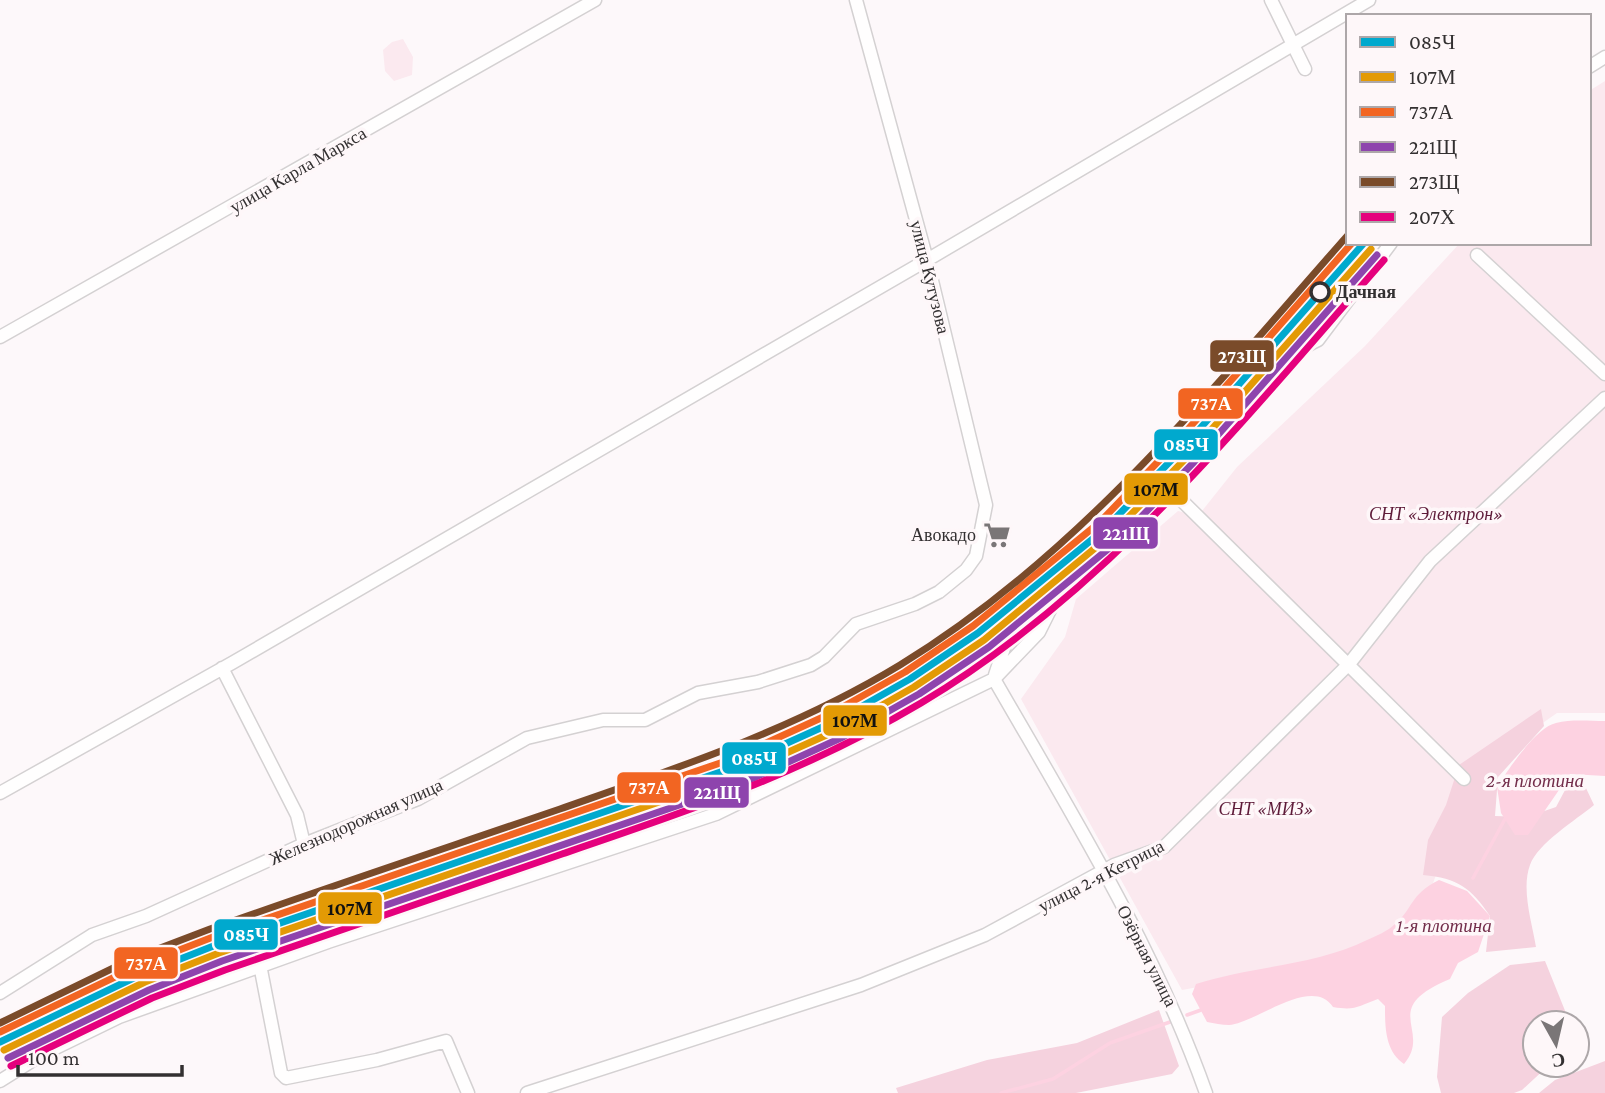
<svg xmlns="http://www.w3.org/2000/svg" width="1605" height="1093" viewBox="0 0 1605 1093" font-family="'Crimson Pro',serif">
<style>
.green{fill:#fbe9ef}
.forest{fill:#f5d2de}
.water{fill:#fdd2e1}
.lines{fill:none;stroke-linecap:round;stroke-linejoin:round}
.stream{stroke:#fdd2e1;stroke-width:3.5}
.street-casing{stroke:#d4d1d2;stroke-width:15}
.street{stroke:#fffefe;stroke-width:12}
.rail-1-casing{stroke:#fef7f9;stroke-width:12}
.rail-2-casing{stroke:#fef7f9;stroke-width:12}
.rail-3-casing{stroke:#fef7f9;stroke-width:12}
.rail-4-casing{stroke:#fef7f9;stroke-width:12}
.rail-5-casing{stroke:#fef7f9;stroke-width:12}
.rail-6-casing{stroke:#fef7f9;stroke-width:12}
.rail-1{stroke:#00a9ce;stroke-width:7}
.rail-2{stroke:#e39a05;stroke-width:7}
.rail-3{stroke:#f26522;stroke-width:7}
.rail-4{stroke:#8e44ad;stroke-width:7}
.rail-5{stroke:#7a4b2a;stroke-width:7}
.rail-6{stroke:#e5007d;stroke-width:7}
.stop-dot{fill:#fef7f9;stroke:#333031;stroke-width:3.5}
.labels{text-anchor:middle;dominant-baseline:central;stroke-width:7;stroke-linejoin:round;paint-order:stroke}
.street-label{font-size:18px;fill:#333031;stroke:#fef7f9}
.stop-label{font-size:18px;font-weight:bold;fill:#333031;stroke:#fef7f9;text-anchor:start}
.park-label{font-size:18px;font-style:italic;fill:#5e1b39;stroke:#fef7f9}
.poi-label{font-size:18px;fill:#333031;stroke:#fef7f9;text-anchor:end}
.water-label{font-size:19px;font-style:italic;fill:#732e4b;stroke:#fef7f9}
.line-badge{stroke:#fef7f9;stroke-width:2.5}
.badge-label{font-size:19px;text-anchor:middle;font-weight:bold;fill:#fff}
.pale-badge-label{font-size:19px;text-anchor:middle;font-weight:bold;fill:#111}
</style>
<rect width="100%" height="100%" fill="#fdf8fa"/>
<path class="green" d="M403,39L413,57L412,75L394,81L385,71L383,50L392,42Z
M1605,81V713H1557L1464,778L1452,832L1429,894L1411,924L1333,962L1182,990L1021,699L1065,637L1076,599L1178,511L1198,516L1237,467L1365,346L1460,243H1589V91Z"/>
<path class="forest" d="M1541,709L1544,726L1498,777L1495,816L1527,817L1556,807L1572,777L1585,786L1594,805C1576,820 1538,843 1530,865C1521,889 1532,923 1536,947L1486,952L1490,916C1471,888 1458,878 1423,875L1428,840L1446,805L1459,765Z
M1545,961L1570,1023H1535V1065H1549L1522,1090L1514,1093H1441L1437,1077L1442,1017L1468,993L1510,965Z
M1159,1010L1179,1066L1172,1074L1076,1093H898L896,1088L987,1060L1077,1043Z
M1605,1061V1093H1539L1555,1080Z"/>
<path class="water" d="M1605,721V776L1570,774L1528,835H1515L1501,813L1497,787C1508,770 1536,727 1556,723C1571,719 1589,721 1605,721Z
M1439,880L1467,891L1490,916L1478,952L1458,963L1450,979C1377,1009 1433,1030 1404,1064C1385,1051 1385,1027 1385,1006L1378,999C1358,1006 1356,1011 1333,1007C1312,975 1256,1023 1229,1025C1222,1025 1214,1023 1207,1022L1192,994L1196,984C1252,966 1314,966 1367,940C1376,936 1388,931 1395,924C1414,908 1409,895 1439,880Z"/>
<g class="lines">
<path class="stream" d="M1473,878L1505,819
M1187,1015L1201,1010
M1001,1093L1053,1079L1110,1043L1170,1022"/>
<defs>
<path id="street" d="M1271,0L1305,69
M1589,67L1605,57
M1477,255L1605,374
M0,337L595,0
M1168,487L1464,779
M222,668L297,815L304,844
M995,675L1006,642L1028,608L1131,523L1168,487L1290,354L1318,340L1391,243
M994,679C1071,813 1154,946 1206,1093
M0,793L232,663L927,260L1369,0
M260,965L281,1073L286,1078L377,1060L446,1041L468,1093
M0,993L92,935L146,916L304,844L418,799L527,738L603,720H645L698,693L758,682L811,665L824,657L856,624L915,604L939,592L966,570L976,556L986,505L927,260L856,0
M0,1081L43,1054L119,1017L328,942L716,814L994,679L1039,632L1051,608L1058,583
M527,1093L861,985L985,935L1114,865L1164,847L1349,664L1430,561L1605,398"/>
</defs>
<use href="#street" class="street-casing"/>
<use href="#street" class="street"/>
<defs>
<path id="rail-1" d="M0,1042L142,974L216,945L732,768L836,721L910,679L978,633L1106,528L1181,450L1364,243"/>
<path id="rail-2" d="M4,1050L145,982L219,953L735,776L840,729L914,687L984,640L1112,534L1188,456L1371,249"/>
<path id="rail-3" d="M0,1032L138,966L213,937L729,760L832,713L905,672L973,626L1100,522L1175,444L1352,243"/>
<path id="rail-4" d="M8,1058L149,990L222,961L738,785L843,737L919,694L989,647L1119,540L1194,462L1377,255"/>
<path id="rail-5" d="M0,1023L134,958L210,929C326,888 443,849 560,809C677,768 793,730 900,665C1079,556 1211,390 1348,235"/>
<path id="rail-6" d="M11,1066L152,998L225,970C337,931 450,893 562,854C689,811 805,772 921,703C1107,592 1243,420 1384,260"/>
</defs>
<use href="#rail-1" class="rail-1-casing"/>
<use href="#rail-2" class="rail-2-casing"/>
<use href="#rail-3" class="rail-3-casing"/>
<use href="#rail-4" class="rail-4-casing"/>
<use href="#rail-5" class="rail-5-casing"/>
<use href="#rail-6" class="rail-6-casing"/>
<use href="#rail-1" class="rail-1"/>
<use href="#rail-2" class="rail-2"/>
<use href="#rail-3" class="rail-3"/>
<use href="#rail-4" class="rail-4"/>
<use href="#rail-5" class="rail-5"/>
<use href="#rail-6" class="rail-6"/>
</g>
<defs>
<symbol id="supermarket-bare" viewBox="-9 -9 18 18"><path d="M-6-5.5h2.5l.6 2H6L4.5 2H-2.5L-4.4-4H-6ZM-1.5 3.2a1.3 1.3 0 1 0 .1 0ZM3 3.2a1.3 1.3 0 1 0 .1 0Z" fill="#7a7677" stroke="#fef7f9" stroke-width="2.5" paint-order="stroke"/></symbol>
</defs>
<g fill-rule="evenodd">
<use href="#supermarket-bare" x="978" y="516" width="38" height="38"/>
</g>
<circle class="stop-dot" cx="1320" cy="292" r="9"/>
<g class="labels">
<g class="street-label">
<text transform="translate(298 170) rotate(-30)">улица Карла Маркса</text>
<text transform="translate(930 277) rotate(76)">улица Кутузова</text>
<text transform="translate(356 822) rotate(-24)">Железнодорожная улица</text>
<text transform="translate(1101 876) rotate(-27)">улица 2-я Кетрица</text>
<text transform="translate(1147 956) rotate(63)">Озёрная улица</text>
</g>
<g class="stop-label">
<text x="1336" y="292">Дачная</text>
</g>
<g class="park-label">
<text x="1436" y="514">СНТ «Электрон»</text>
<text x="1266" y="809">СНТ «МИЗ»</text>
</g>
<g class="poi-label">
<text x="976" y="535">Авокадо</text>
</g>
<g class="water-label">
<text x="1535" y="780">2-я плотина</text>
<text x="1444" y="925">1-я плотина</text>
</g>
</g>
<g class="line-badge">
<rect x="1209" y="339" width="66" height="34" rx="7" fill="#7a4b2a"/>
<rect x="1177" y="387" width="67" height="33" rx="7" fill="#f26522"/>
<rect x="1153" y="428" width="66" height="33" rx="7" fill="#00a9ce"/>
<rect x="1123" y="472" width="66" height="34" rx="7" fill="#e39a05"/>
<rect x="1092" y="516" width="67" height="34" rx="7" fill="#8e44ad"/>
<rect x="822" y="704" width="66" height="33" rx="7" fill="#e39a05"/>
<rect x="721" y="741" width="66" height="34" rx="7" fill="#00a9ce"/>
<rect x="616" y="771" width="66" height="33" rx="7" fill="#f26522"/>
<rect x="683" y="776" width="67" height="33" rx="7" fill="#8e44ad"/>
<rect x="317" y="891" width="66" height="34" rx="7" fill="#e39a05"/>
<rect x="213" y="918" width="66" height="33" rx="7" fill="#00a9ce"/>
<rect x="113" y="946" width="66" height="34" rx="7" fill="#f26522"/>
</g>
<g class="badge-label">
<text x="1242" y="363">273Щ</text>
<text x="1211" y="410">737А</text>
<text x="1186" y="451">085Ч</text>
<text x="1126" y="540">221Щ</text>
<text x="754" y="765">085Ч</text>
<text x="649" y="794">737А</text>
<text x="717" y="799">221Щ</text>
<text x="246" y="941">085Ч</text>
<text x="146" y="970">737А</text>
</g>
<g class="pale-badge-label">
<text x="1156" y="496">107М</text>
<text x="855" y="727">107М</text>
<text x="350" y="915">107М</text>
</g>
<rect x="1346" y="14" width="245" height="231" fill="#fef7f9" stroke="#ada7a9" stroke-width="2"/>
<rect x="1360" y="37" width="35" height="10" fill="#00a9ce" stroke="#ada7a9" stroke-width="2"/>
<text x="1409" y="49" font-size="21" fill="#333031">085Ч</text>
<rect x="1360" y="72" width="35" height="10" fill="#e39a05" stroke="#ada7a9" stroke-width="2"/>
<text x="1409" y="84" font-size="21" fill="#333031">107М</text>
<rect x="1360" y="107" width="35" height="10" fill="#f26522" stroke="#ada7a9" stroke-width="2"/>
<text x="1409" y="119" font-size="21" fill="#333031">737А</text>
<rect x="1360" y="142" width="35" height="10" fill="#8e44ad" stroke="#ada7a9" stroke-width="2"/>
<text x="1409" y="154" font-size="21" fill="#333031">221Щ</text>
<rect x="1360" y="177" width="35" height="10" fill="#7a4b2a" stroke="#ada7a9" stroke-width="2"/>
<text x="1409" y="189" font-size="21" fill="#333031">273Щ</text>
<rect x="1360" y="212" width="35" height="10" fill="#e5007d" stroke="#ada7a9" stroke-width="2"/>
<text x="1409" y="224" font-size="21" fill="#333031">207Х</text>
<g transform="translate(1556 1044) rotate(172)"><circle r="33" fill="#fef7f9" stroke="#ada7a9" stroke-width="2"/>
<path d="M0-5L12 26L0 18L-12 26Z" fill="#7a7677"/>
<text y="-10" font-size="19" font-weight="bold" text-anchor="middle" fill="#333031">С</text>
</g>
<path d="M18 1065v10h164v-10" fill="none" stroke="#333031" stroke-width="3.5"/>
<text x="28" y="1065" font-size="21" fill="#333031" stroke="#fef7f9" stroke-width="5" paint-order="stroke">100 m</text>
</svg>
